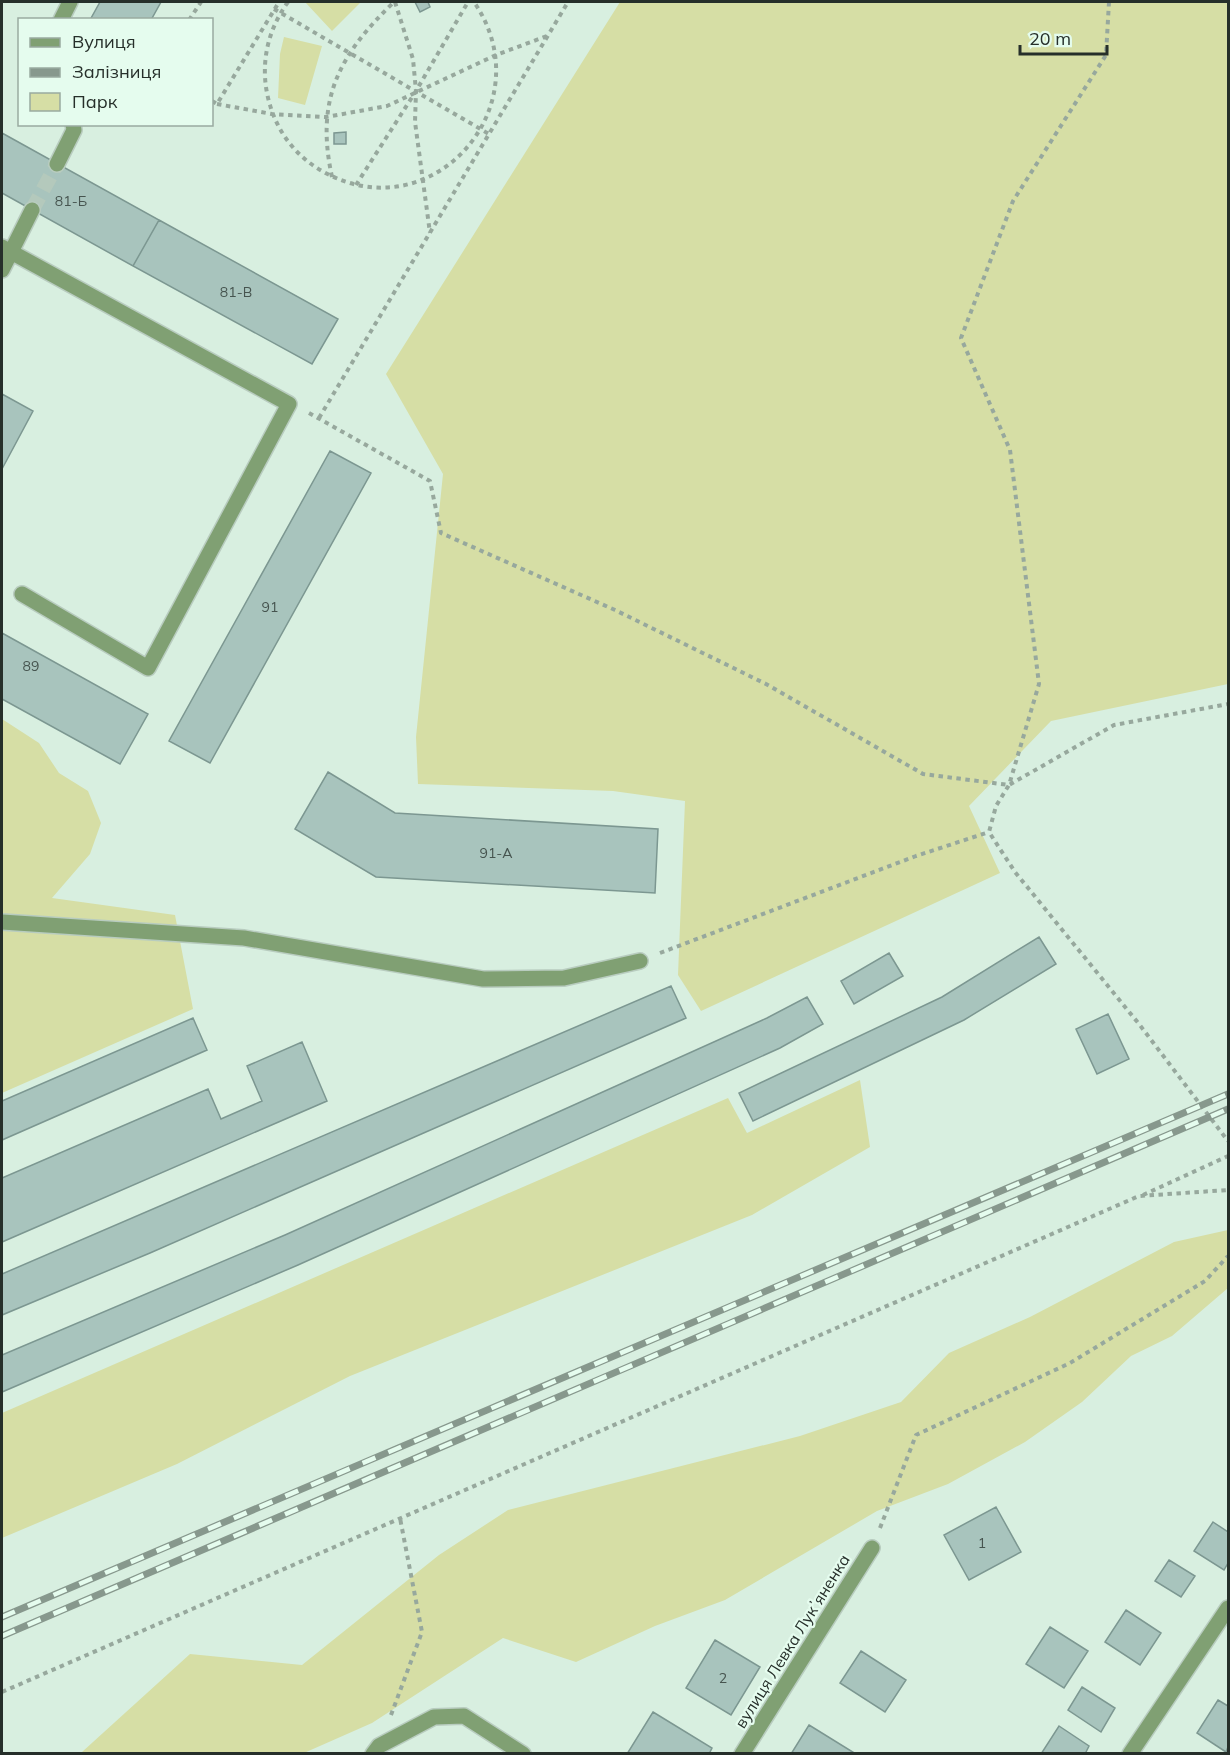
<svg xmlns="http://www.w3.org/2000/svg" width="1230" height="1755" viewBox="0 0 1230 1755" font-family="Mulish,sans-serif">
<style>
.green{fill:#d6dea5}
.building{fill:#a8c4bd;stroke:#7c9791;stroke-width:1.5}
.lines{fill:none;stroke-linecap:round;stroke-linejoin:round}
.minor-tunnel{stroke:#b4c9bc;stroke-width:15;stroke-dasharray:15 8;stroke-linecap:butt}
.minor-casing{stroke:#b8ccbf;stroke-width:18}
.path{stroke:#97a89d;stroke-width:4;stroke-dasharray:4.5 4.5;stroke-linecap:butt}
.minor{stroke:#80a073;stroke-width:15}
.rail-casing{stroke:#87988d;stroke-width:7}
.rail{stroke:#e5fcee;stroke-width:4.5;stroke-dasharray:14;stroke-linecap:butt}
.labels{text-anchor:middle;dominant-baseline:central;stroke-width:4.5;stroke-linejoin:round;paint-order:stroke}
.number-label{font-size:14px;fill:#46544f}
.street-label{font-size:16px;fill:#262f2a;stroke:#e5fcee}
</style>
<rect width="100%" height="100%" fill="#d8efe0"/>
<path class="green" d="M305,2H361L332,31Z
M620,2H1228V684L1051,721L969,806L1000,873L701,1011L678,975L685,801L613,791L418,784L416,737L443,474L386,374Z
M284,37L322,46L305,105L278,98L280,54Z
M2,719L39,743L59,773L88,791L101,823L90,854L52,898L175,915L193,1009L2,1093Z
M860,1080L870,1147L752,1215L350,1376L177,1464L2,1538V1413L728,1098L747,1133Z
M1228,1230V1288L1172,1336L1131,1356L1082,1402L1025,1442L948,1484L877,1511L725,1600L655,1626L576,1662L503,1638L372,1723L304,1753H75L82,1752L190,1654L302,1665L439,1555L508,1510L800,1436L901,1402L949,1353L1030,1317L1174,1242Z"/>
<path class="building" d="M100,2H161L151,20H90Z
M415,2H428L430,7L420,12Z
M346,132V144H334V133Z
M2,133L159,220L133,266L2,193Z
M159,220L338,319L312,364L133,266Z
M2,394L33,411L2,469Z
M330,451L371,473L210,763L169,741Z
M2,633L148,714L120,764L2,699Z
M328,772L395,813L658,829L655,893L376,877L295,829Z
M1039,937L1056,964L964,1020L753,1121L739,1093L942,997Z
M889,953L903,976L854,1004L841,981Z
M671,986L686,1018L150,1253L2,1315V1274Z
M807,997L823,1024L780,1048L298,1265L2,1392V1355L285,1235L767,1018Z
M1108,1014L1129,1059L1097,1074L1076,1029Z
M193,1018L207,1050L2,1140V1101Z
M302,1042L327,1101L2,1242V1178L208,1089L221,1119L262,1101L247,1066Z
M996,1507L1021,1552L969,1580L944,1535Z
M1213,1522L1228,1532V1563L1224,1570L1194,1551Z
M1169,1560L1195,1576L1181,1597L1155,1581Z
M1126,1610L1161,1633L1140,1665L1105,1642Z
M1050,1627L1088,1651L1064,1688L1026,1664Z
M715,1640L760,1667L731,1715L686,1688Z
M861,1651L906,1680L885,1712L840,1683Z
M1082,1687L1115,1708L1101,1732L1068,1710Z
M1218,1700L1228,1706V1747L1226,1752L1197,1733Z
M653,1712L712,1748L709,1754H627Z
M809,1725L856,1754H791Z
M1059,1726L1089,1746L1085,1754H1041Z"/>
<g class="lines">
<path class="minor-tunnel" d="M32,210L57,164"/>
<defs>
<path id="minor" d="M61,20L70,2
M57,164L74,130L73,124
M2,247L289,404L148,668L22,594
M2,270L32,210
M2,922L244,938L483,979L564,978L640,961
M373,1754L379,1746L434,1717L464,1716L523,1754
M742,1754L872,1548
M1130,1754L1228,1608"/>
</defs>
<use href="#minor" class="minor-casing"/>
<path class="path" d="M288,2C266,32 259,69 270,105C278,133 297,157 322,171C432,234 545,105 474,2
M395,2L413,59L416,91L415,122L430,233
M1109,2L1106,55L1013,201L961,338L1010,450L1039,684L1009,785L996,806L989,832L1015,872L1139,1024L1228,1141
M274,9L489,134
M189,20L201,2
M212,101L217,104L279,2
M217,104L272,114L326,117L387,106L496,55L547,36
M332,177C315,99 339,55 394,2
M356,185L416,91L468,2
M309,413L430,481L441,533L615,610L766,684L923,774L1009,785L1114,725L1228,704
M319,418L568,2
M660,953L916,856L989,832
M1143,1195L1228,1156
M880,1528L916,1435L1070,1363L1205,1281L1228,1256
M2,1692L1139,1196L1228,1190
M391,1715L422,1632L400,1518"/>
<use href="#minor" class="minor"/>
<defs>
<path id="rail" d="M2,1617L1228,1094
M2,1636L1228,1109"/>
</defs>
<use href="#rail" class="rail-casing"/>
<use href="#rail" class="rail"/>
</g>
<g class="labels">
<g class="number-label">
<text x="71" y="201">81-Б</text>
<text x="236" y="292">81-В</text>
<text x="270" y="607">91</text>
<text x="31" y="666">89</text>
<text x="496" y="853">91-А</text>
<text x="982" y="1543">1</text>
<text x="723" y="1678">2</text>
</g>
<g class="street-label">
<text transform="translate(792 1641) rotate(-58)">вулиця Левка Лукʼяненка</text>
</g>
</g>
<rect width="1230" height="1755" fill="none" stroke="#262f2a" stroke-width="6"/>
<rect x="18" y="18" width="195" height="108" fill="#e5fcee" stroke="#99aaa0" stroke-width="1.5"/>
<rect x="30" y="38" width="30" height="9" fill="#80a073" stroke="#99aaa0" stroke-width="1.5"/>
<text x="72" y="48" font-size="18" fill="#262f2a">Вулиця</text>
<rect x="30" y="68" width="30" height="9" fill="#87988d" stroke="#99aaa0" stroke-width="1.5"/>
<text x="72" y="78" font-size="18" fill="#262f2a">Залізниця</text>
<rect x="30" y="93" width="30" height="18" fill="#d6dea5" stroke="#99aaa0" stroke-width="1.5"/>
<text x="72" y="108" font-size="18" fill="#262f2a">Парк</text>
<path d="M1020 45v9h87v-9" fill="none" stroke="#262f2a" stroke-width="3"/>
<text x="1029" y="45" font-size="18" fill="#262f2a" stroke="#e5fcee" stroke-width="4.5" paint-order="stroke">20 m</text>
</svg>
